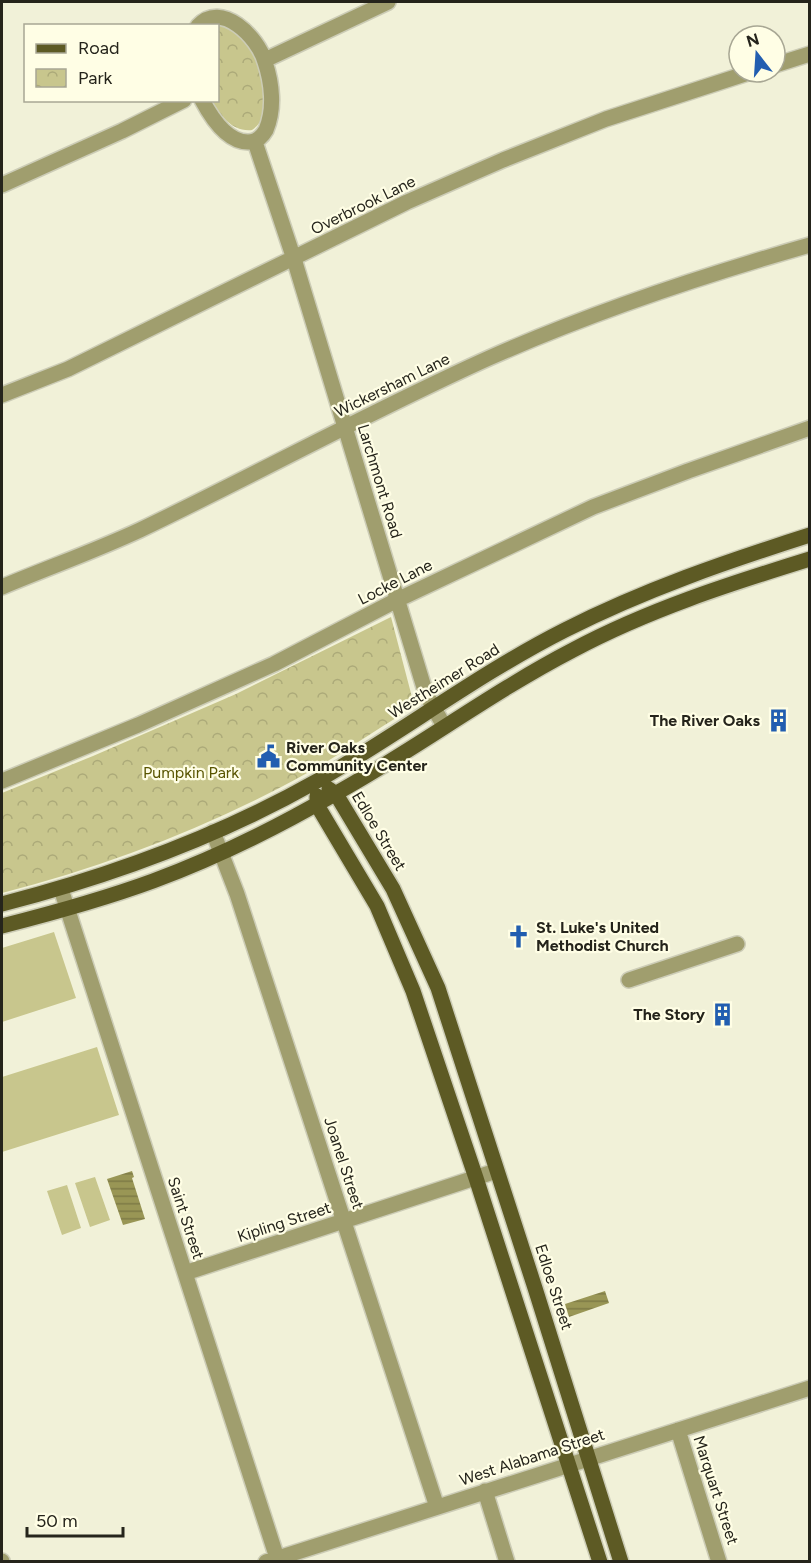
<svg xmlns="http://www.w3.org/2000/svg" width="811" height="1563" viewBox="0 0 811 1563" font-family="Figtree,sans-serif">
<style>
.grass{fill:#c8c68d}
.park{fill:url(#park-crowns)}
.water{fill:url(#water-rules)}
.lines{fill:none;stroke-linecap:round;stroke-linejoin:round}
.minor-casing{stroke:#ccccb6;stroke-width:18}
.major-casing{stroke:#ccccb6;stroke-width:18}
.minor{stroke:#a09e6e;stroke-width:15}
.major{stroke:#5d5a24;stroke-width:15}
.labels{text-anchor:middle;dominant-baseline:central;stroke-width:4.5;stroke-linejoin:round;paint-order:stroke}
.street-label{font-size:16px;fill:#25241b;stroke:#fffee5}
.poi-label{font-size:16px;font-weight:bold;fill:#25241b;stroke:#fffee5;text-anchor:end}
.park-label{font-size:16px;fill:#595500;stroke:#fffee5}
</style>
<defs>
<pattern id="park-crowns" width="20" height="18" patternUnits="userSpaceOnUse" patternTransform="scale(1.5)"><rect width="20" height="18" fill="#c8c68d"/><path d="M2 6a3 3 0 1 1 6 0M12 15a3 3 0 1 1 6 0" fill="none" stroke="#acaa79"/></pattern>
<pattern id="water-rules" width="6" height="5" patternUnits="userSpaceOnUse" patternTransform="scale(1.5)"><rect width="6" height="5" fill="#999655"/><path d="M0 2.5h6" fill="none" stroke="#7d7a46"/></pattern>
</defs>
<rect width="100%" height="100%" fill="#f1f1d8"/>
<path class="grass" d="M54,932L76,998L2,1022V948Z
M97,1047L119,1115L2,1152V1077Z
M95,1177L110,1220L90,1227L75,1183Z
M67,1185L81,1228L62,1235L47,1191Z"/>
<path class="park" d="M214,19C222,23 236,27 242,34C260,55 281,110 252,130C232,132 221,116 212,101L218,100V26H206Z
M391,617L413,701L404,713C371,733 340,755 307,773C212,826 107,866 2,893V793L93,756L236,694Z"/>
<path class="water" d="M132,1171L134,1177L132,1178L145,1219L123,1225L107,1179Z
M605,1291L609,1303L569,1317L565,1304Z"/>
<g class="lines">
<defs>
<path id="minor" d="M198,26C221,0 258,37 265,62C272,83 275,109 266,130C262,137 256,142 248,142C227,142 211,117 202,100
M265,60L388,2
M775,65L810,54
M255,142L294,259L426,694L444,726
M2,185L122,131L184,100
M2,395L68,369L407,202L503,160L606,119L751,72
M2,587C47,568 95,551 140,530C257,474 371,411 489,358C593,312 701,276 810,245
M2,781L138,725L274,664L397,600L593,507L688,471L810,428
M213,832L237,894L437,1507
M61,889L277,1558
M629,980L737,944
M185,1273L496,1171
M678,1430L719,1562
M485,1491L507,1562
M2,1561V1562
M266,1562L810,1388"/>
<path id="major" d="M329,789L336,794L393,889L438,988L535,1288L621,1562
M317,796V805L377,906L413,991L476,1178L600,1562
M2,904C111,876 218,837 317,781C401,733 478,674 565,630C644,590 725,562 810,535
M2,926C53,913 104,899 153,881C215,858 276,828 333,795C415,750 490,693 573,650C648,610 729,584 810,559"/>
</defs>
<use href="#minor" class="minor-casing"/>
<use href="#major" class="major-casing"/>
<use href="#minor" class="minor"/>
<use href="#major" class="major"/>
</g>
<defs>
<symbol id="building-bare" viewBox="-9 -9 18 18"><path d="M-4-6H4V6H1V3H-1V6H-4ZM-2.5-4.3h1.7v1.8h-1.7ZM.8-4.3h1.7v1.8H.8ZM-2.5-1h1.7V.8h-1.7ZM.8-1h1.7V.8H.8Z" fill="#225eb0" stroke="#fffee5" stroke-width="2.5" paint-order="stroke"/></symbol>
<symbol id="civic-bare" viewBox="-9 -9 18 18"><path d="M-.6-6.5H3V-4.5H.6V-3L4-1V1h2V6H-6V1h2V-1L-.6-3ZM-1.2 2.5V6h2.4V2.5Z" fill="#225eb0" stroke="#fffee5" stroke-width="2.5" paint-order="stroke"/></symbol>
<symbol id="church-bare" viewBox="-9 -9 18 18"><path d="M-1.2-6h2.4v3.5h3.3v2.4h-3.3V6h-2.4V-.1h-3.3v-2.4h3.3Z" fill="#225eb0" stroke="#fffee5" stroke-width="2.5" paint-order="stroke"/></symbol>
</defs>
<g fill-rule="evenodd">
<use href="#building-bare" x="762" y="704" width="33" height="33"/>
<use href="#civic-bare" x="252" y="740" width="33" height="33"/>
<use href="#church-bare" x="502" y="920" width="33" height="33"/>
<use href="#building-bare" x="706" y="998" width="33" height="33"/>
</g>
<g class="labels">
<g class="street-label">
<text transform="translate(363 205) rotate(-26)">Overbrook Lane</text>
<text transform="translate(392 385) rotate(-26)">Wickersham Lane</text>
<text transform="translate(380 481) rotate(73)">Larchmont Road</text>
<text transform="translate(395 582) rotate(-27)">Locke Lane</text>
<text transform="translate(444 681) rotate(-32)">Westheimer Road</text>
<text transform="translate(379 831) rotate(59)">Edloe Street</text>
<text transform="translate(344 1163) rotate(72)">Joanel Street</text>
<text transform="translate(186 1218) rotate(72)">Saint Street</text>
<text transform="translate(284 1222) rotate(-18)">Kipling Street</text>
<text transform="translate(554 1287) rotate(72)">Edloe Street</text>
<text transform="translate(532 1457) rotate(-18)">West Alabama Street</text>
<text transform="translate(716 1490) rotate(72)">Marquart Street</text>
</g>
<g class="poi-label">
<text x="760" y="720">The River Oaks</text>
<text x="286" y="747" text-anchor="start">River Oaks<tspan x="286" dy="18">Community Center</tspan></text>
<text x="536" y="927" text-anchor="start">St. Luke's United<tspan x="536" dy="18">Methodist Church</tspan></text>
<text x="705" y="1014">The Story</text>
</g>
<g class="park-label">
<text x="191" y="772">Pumpkin Park</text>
</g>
</g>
<rect width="811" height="1563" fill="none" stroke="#25241b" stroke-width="6"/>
<rect x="24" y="24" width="195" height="78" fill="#fffee5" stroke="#a8a794" stroke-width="1.5"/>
<rect x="36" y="44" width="30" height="9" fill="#5d5a24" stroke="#a8a794" stroke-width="1.5"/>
<text x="78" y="54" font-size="18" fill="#25241b">Road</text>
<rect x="36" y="69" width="30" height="18" fill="url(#park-crowns)" stroke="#a8a794" stroke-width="1.5"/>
<text x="78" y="84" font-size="18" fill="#25241b">Park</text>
<g transform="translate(757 54) rotate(343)"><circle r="28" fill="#fffee5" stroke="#a8a794" stroke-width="1.5"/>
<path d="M0-4.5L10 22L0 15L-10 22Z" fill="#225eb0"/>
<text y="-9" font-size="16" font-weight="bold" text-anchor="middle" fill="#25241b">N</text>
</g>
<path d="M27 1527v9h96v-9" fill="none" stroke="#25241b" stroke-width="3"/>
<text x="36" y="1527" font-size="18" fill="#25241b" stroke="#fffee5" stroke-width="4.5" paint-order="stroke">50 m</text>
</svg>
